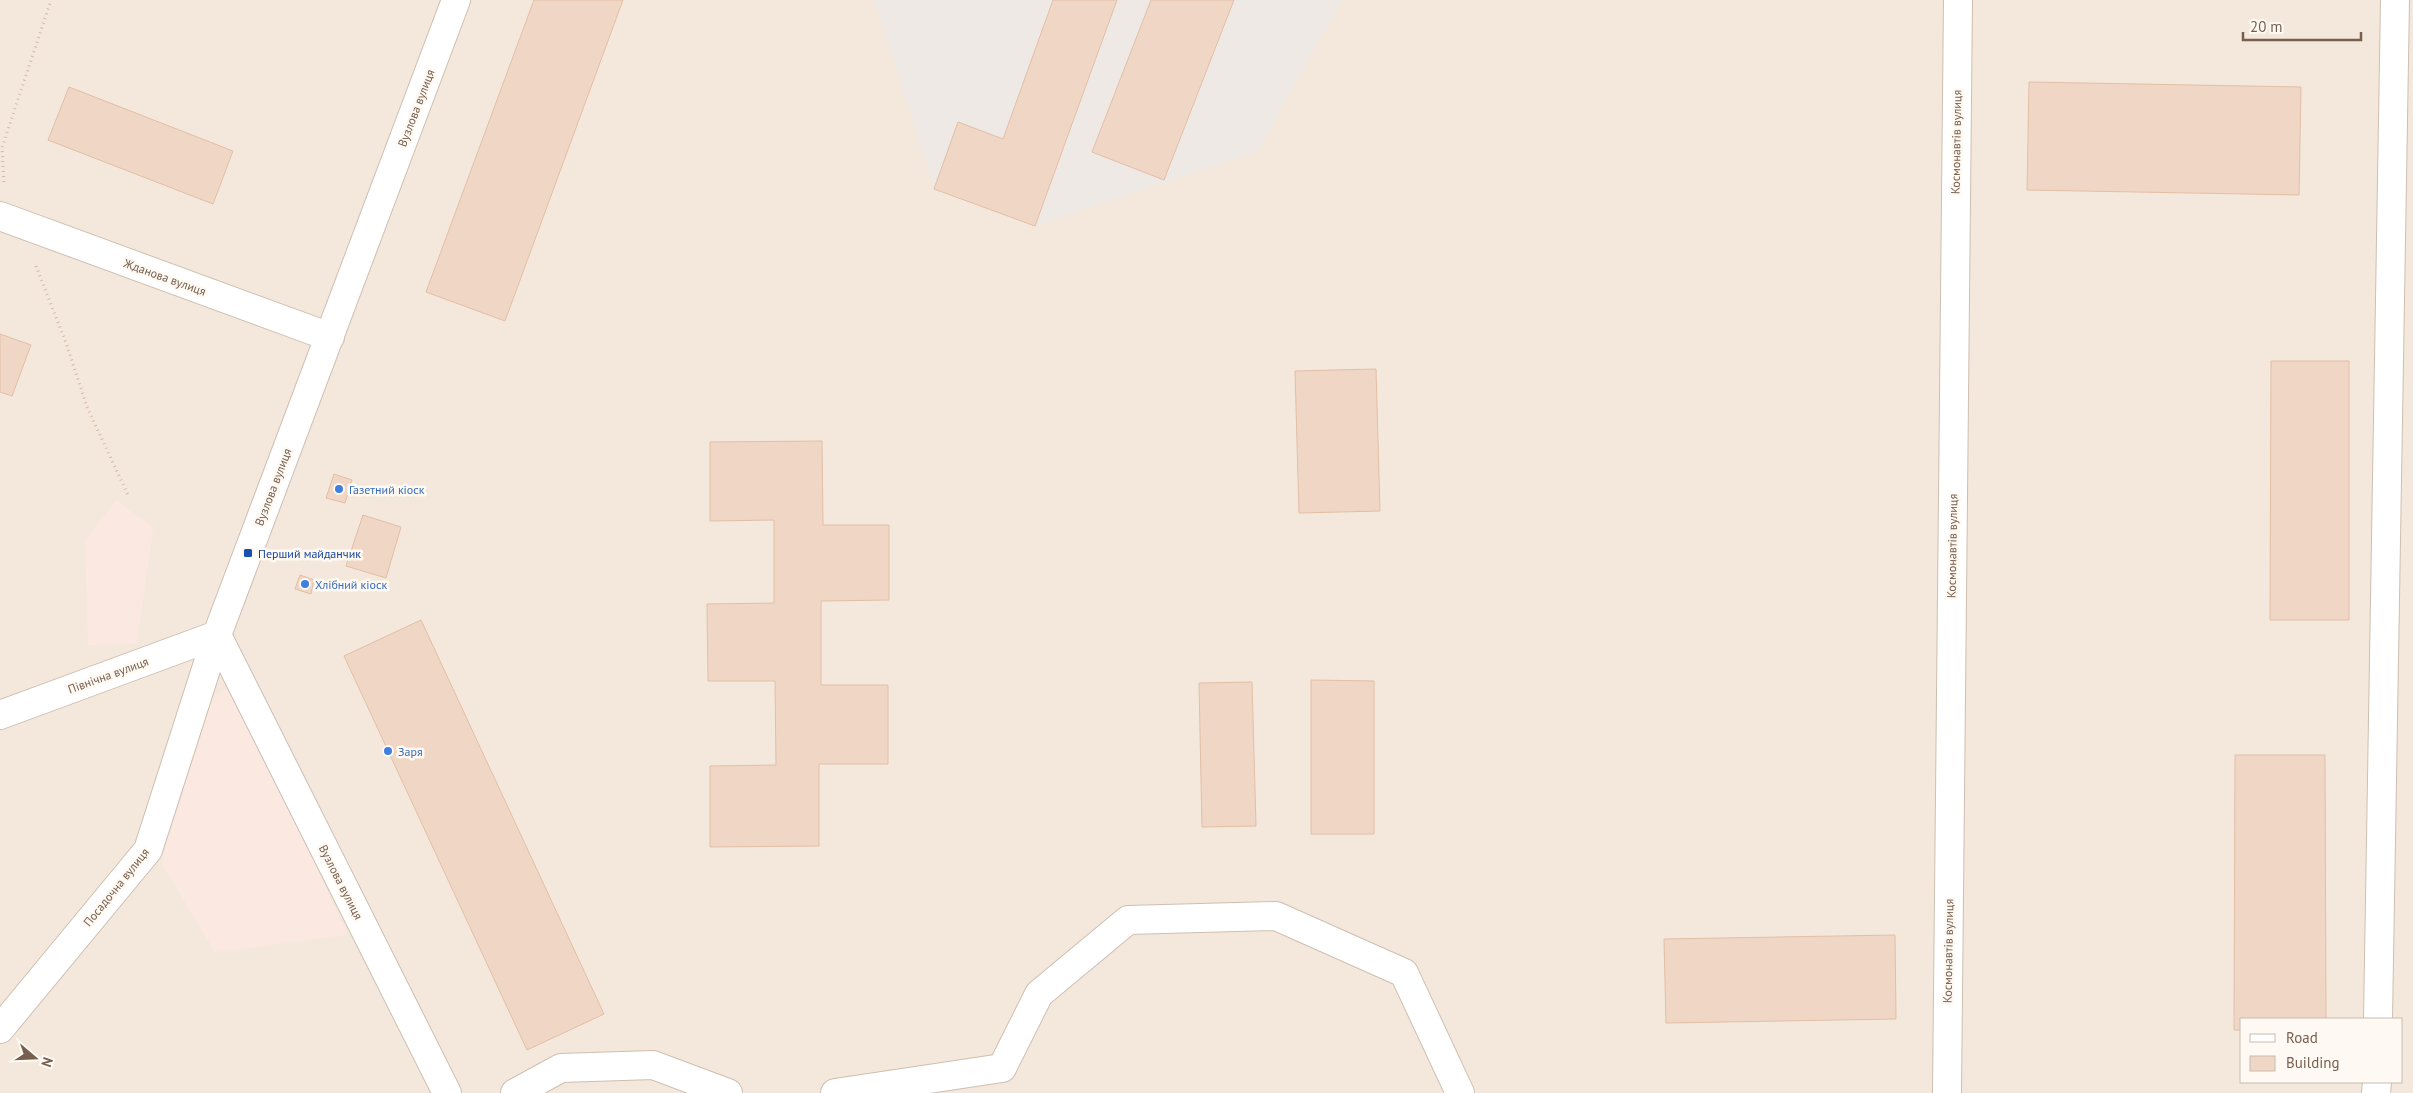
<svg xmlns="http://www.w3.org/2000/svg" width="2413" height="1093" viewBox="0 0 2413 1093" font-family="'PT Sans',sans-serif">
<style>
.residential{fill:#f3e8db;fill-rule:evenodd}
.commercial{fill:#fbe9e1}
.industrial{fill:#eee9e4}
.building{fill:#f0d7c5;stroke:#e2bea6}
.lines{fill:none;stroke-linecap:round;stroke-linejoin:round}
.minor-casing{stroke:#cebfb1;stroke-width:30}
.path{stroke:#d6baa7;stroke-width:3;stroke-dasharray:1 4;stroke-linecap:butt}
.minor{stroke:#fff;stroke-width:28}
.shop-dot{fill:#3f7fe0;stroke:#fefaf3;stroke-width:2}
.transit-dot{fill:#1a4fb4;stroke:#fefaf3;stroke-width:2}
.labels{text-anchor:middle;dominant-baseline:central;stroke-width:5;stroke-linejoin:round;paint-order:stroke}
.street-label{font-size:12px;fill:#775e4f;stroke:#fefaf3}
.shop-label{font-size:12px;fill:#366cbe;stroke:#fefaf3;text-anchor:start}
.transit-label{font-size:12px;fill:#164399;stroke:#fefaf3;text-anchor:start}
</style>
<rect width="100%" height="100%" fill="#fcf6ec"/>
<path class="residential" d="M0,0H2413V1093H0ZM2242,1019H2402V1082H2242Z"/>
<path class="commercial" d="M116,500L153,528L137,643L88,645L85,542Z
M234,685L347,935L215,952L161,862L213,697Z"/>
<path class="industrial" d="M874,0H1342L1257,152L1035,226L934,189Z"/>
<path class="building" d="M534,0H623L505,321L426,292Z
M1053,0H1117L1035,226L934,189L958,122L1003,139Z
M1151,0H1234L1164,180L1092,152Z
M2029,82L2301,87L2299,195L2027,190Z
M69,87L233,151L213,204L48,140Z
M0,334L31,345L12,396L0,392Z
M2271,361H2349V620H2270Z
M1376,369L1380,511L1299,513L1295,371Z
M822,441L823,525H889V600L821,601V685H888V764H819V846L710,847V766L776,765L775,681H708L707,604L774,603V520L710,521V442Z
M334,474L352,480L345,503L326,498Z
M363,515L401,527L386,578L346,566Z
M300,575L314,580L311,594L295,589Z
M421,620L604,1014L527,1050L344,656Z
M1311,680L1374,681V834H1311Z
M1252,682L1256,826L1202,827L1199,683Z
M2235,755H2325L2326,1019H2242V1030H2234Z
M1895,935L1896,1019L1666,1023L1664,939Z"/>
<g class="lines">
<defs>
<path id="minor" d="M0,216L330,337
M217,635L447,1093
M0,715L217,635
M2378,1019L2395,0
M0,1029L148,850L217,635L456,0
M515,1093L561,1068L653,1065L728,1093
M835,1093L1002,1068L1039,994L1128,920L1276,916L1404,973L1460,1093
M1947,1093L1958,0
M2376,1093L2377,1082"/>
</defs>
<use href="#minor" class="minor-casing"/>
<path class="path" d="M4,182L2,148L51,0
M36,266L66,343L87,407L128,495"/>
<use href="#minor" class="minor"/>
</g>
<g class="shop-dot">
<circle cx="339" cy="489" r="5"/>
<circle cx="305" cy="584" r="5"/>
<circle cx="388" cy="751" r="5"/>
</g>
<rect class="transit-dot" x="243" y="548" width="10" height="10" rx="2.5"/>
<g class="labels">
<g class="street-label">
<text transform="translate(416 108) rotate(-69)">Вузлова вулиця</text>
<text transform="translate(1956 142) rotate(-89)">Космонавтів вулиця</text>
<text transform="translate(165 277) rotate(20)">Жданова вулиця</text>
<text transform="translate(273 487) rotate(-69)">Вузлова вулиця</text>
<text transform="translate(1952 546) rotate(-89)">Космонавтів вулиця</text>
<text transform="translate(108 675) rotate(-20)">Північна вулиця</text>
<text transform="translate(341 882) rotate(63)">Вузлова вулиця</text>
<text transform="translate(116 887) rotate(-51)">Посадочна вулиця</text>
<text transform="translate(1948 951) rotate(-89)">Космонавтів вулиця</text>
</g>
<g class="shop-label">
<text x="349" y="489">Газетний кіоск</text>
<text x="315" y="584">Хлібний кіоск</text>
<text x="398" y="751">Заря</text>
</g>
<g class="transit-label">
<text x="258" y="553">Перший майданчик</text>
</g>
</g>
<rect x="2240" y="1018" width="162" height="65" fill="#fefaf3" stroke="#c8bcb1"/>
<rect x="2250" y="1034" width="25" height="8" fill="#ffffff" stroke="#c8bcb1"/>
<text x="2286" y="1043" font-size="15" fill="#775e4f">Road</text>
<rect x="2250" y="1056" width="25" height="15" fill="#f0d7c5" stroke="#c8bcb1"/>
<text x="2286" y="1068" font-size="15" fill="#775e4f">Building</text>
<g transform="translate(35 1058) rotate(109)" stroke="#fefaf3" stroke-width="4" paint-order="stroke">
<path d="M0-4L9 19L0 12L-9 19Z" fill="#775e4f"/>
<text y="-8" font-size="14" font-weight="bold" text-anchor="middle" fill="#775e4f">N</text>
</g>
<path d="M2243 32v8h118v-8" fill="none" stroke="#775e4f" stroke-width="2.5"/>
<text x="2250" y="32" font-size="15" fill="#775e4f" stroke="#fefaf3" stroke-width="4" paint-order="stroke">20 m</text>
</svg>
